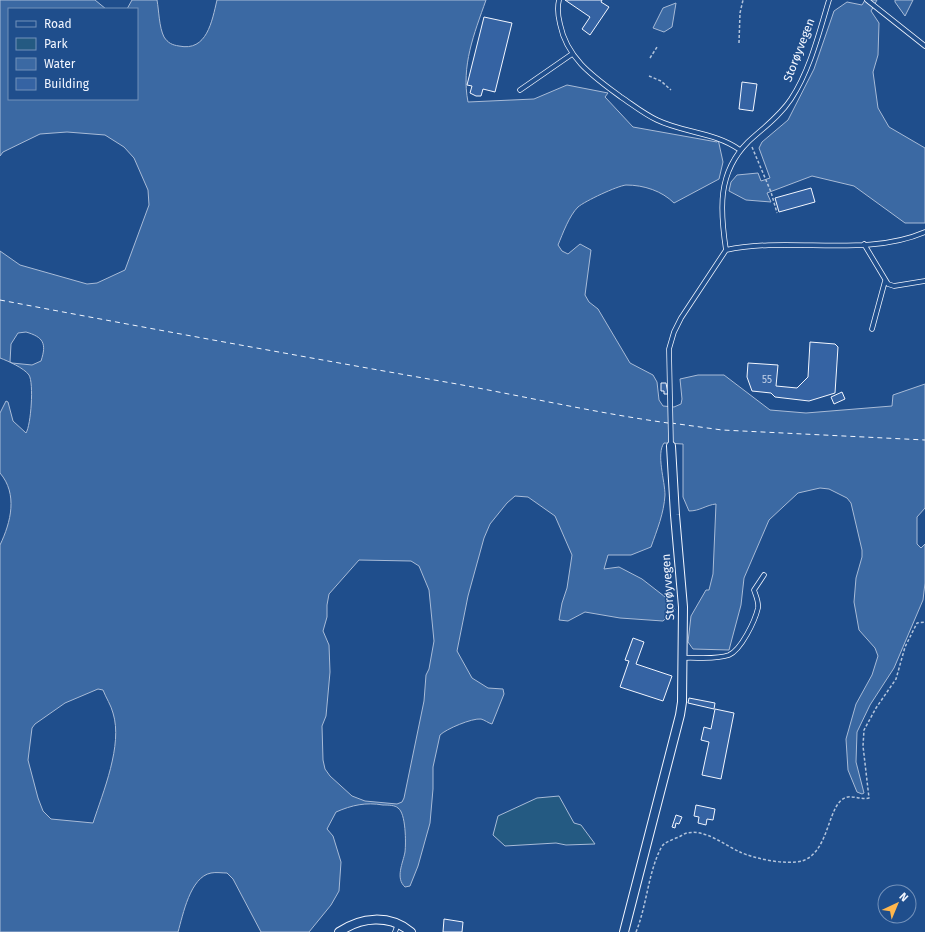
<svg xmlns="http://www.w3.org/2000/svg" width="925" height="932" viewBox="0 0 925 932" font-family="'Fira Sans',sans-serif">
<style>
.green{fill:#245a82;stroke:#a8bbd7}
.water{fill:#3b69a3;stroke:#a8bbd7;fill-rule:evenodd}
.lines{fill:none;stroke-linecap:round;stroke-linejoin:round}
.ferry{stroke:#f2f6ff;stroke-width:1;stroke-dasharray:5 4;stroke-linecap:butt}
.building{fill:#3563a3;stroke:#f2f6ff}
.service-casing{stroke:#f2f6ff;stroke-width:5.5}
.minor-casing{stroke:#f2f6ff;stroke-width:10}
.path{stroke:#b3c4dc;stroke-width:1.5;stroke-dasharray:3 2;stroke-linecap:butt}
.service{stroke:#1f4e8c;stroke-width:4}
.minor{stroke:#1f4e8c;stroke-width:8}
.labels{text-anchor:middle;dominant-baseline:central;stroke-width:3;stroke-linejoin:round;paint-order:stroke}
.number-label{font-size:10px;fill:#c3d1e8}
.street-label{font-size:12px;fill:#f2f6ff;stroke:#1f4e8c}
</style>
<rect width="100%" height="100%" fill="#1f4e8c"/>
<path class="green" d="M559,796L574,823L581,825L595,844L566,845L556,843L505,846L493,835L498,816L537,798Z"/>
<path class="water" d="M0,0H95L106,9H9V99H137V9H127L132,0H157C159,11 159,27 164,37C168,43 172,45 179,46C207,52 212,21 217,0H486C474,34 461,66 468,102L534,99L567,85L608,93L605,97L633,127L717,142L718,139L723,162L719,179L674,203C662,191 644,185 626,185C617,186 585,201 578,207C569,216 563,233 558,245L562,251L568,254L580,244L591,250L585,295L589,302L598,309L630,363L653,375L657,382L659,400L663,406L674,407L681,404L682,399L680,379L698,375H724L770,410L806,413L892,406L893,395L925,384V508L917,517V544L921,548L925,544V583L923,600L894,668L870,705L857,732L856,762L864,793L862,794L857,792L848,770L846,739L856,704L872,675L878,656L875,648L859,630L854,602L856,578L862,557V550L851,503L847,498L829,489L820,488L798,493L769,520L744,578L741,605L729,650L693,649L688,642L691,616L706,590H709L713,574L716,504C706,505 700,511 689,511L683,497V444L664,443C656,454 665,481 665,495C664,513 657,530 651,547L631,555H608L604,569L619,567L642,579L669,600L675,610L663,621L620,618L585,612L568,621L559,620L562,603L567,588L572,555L555,516L528,497L515,496L507,503L490,524L484,538L468,596L457,651L472,678L488,688L503,689L504,694L492,724C488,723 485,720 481,719C472,718 446,729 440,735L433,767V789L430,823L418,866L410,886L405,887C395,878 403,863 405,852C406,843 406,813 398,808C395,805 388,805 383,805C366,802 352,805 336,812L327,829L333,836L341,862L339,891L331,905L309,932H261L233,879L227,873C222,873 216,872 211,873C190,877 183,915 178,932H0V545C11,522 18,494 0,473V413L6,401L8,402L13,421L26,433C31,425 34,383 29,375C24,368 8,361 0,358V251L20,265L87,284L97,283L125,270L149,205L148,190L134,158L124,147L105,135L67,132L40,134L3,152L0,156ZM26,332C43,337 47,343 41,361L32,365L12,363L10,362L11,344L18,333ZM359,560L411,561L419,566L429,590L434,641L429,669L426,675L424,701L404,798L402,802L397,804L365,801L352,796L330,776L325,769L323,760L322,726L326,716L330,672L329,645L323,631L327,617V605L329,594ZM98,689L103,690C106,698 111,705 113,713C123,745 103,792 93,823L51,819L43,811L38,798L28,760L32,728L35,724L65,703Z
M865,0H877L871,11L879,23L878,55L873,72L878,108L889,127L925,148V223H905L854,186L812,176L767,193L771,202L746,200L729,191L731,182L737,175L758,173L761,181L770,178L759,148L762,142L788,120L814,69L834,11L847,2L862,5Z
M895,0H913L905,16L895,2Z
M676,3L672,27L664,32L653,28L663,8Z"/>
<g class="lines">
<path class="ferry" d="M0,300C152,329 304,357 457,384C527,397 597,413 668,423
M671,423L722,430L925,440"/>
</g>
<path class="building" d="M565,0H602L601,2L609,7L590,35L582,29L590,17Z
M484,17L512,23L495,92L483,89L481,96H476L470,93L472,86L467,85Z
M742,82L757,84L753,111L739,109Z
M811,188L815,202L779,212L775,198Z
M810,342L835,344L838,347L835,393L809,401L775,397L771,393L752,391L747,377L748,363L778,365L776,386L797,388L808,377Z
M661,383H666L668,394H664V391H661Z
M842,392L845,399L834,404L831,397Z
M633,638L644,642L636,664L672,676L663,701L620,687L629,661L625,660Z
M689,698L715,703L714,709L688,703Z
M715,709L734,713L721,779L702,775L709,742L701,740L704,727L711,729Z
M696,805L715,809L713,820L707,819L706,825L698,823L699,817L694,816Z
M676,815L682,817L679,824L676,823L675,828L672,827Z
M444,919L463,922L462,932H443Z"/>
<g class="lines">
<defs>
<path id="service" d="M559,0C557,8 558,16 560,24C567,59 594,77 621,97C633,105 644,114 657,120C684,133 715,132 740,150
M867,0L925,46
M520,90L572,54
M864,244L888,284L894,286L925,281
M726,250C790,236 865,258 925,232
M872,329L885,281
M671,446L669,349L674,332L681,318L726,250C720,210 717,173 748,142C763,128 780,116 791,99C810,70 819,33 829,0
M683,658C696,657 716,660 729,655C741,650 755,621 758,608C759,602 756,596 754,590L764,575
M395,932L398,924"/>
<path id="minor" d="M339,932C361,917 389,914 411,932
M624,932L680,715L682,702L683,607L675,515L671,446"/>
</defs>
<use href="#service" class="service-casing"/>
<use href="#minor" class="minor-casing"/>
<path class="path" d="M739,43L740,13L743,0
M650,58L657,47
M649,76L661,81L671,90
M752,147L771,192L777,213
M636,932C647,905 648,873 661,848C664,842 670,841 676,838C680,837 683,834 687,833C706,829 724,845 740,852C755,859 786,865 802,861C831,852 827,800 848,797C855,796 862,800 869,798L863,746L864,730L876,708L896,679L905,647L917,623L925,622"/>
<use href="#service" class="service"/>
<use href="#minor" class="minor"/>
</g>
<g class="labels">
<g class="number-label">
<text x="767" y="380">55</text>
</g>
<g class="street-label">
<text transform="translate(799 50) rotate(-69)">Storøyvegen</text>
<text transform="translate(668 587) rotate(-94)">Storøyvegen</text>
</g>
</g>
<rect x="8" y="8" width="130" height="92" fill="#1f4e8c" stroke="#7391ba"/>
<rect x="16" y="21" width="20" height="6" fill="#1f4e8c" stroke="#7391ba"/>
<text x="44" y="28" font-size="12" fill="#f2f6ff">Road</text>
<rect x="16" y="38" width="20" height="12" fill="#245a82" stroke="#7391ba"/>
<text x="44" y="48" font-size="12" fill="#f2f6ff">Park</text>
<rect x="16" y="58" width="20" height="12" fill="#3b69a3" stroke="#7391ba"/>
<text x="44" y="68" font-size="12" fill="#f2f6ff">Water</text>
<rect x="16" y="78" width="20" height="12" fill="#3563a3" stroke="#7391ba"/>
<text x="44" y="88" font-size="12" fill="#f2f6ff">Building</text>
<g transform="translate(897 904) rotate(44)"><circle r="19" fill="#1f4e8c" stroke="#7391ba"/>
<path d="M0-3L7 15L0 10L-7 15Z" fill="#ffb74d"/>
<text y="-6" font-size="11" font-weight="bold" text-anchor="middle" fill="#f2f6ff">N</text>
</g>
</svg>
